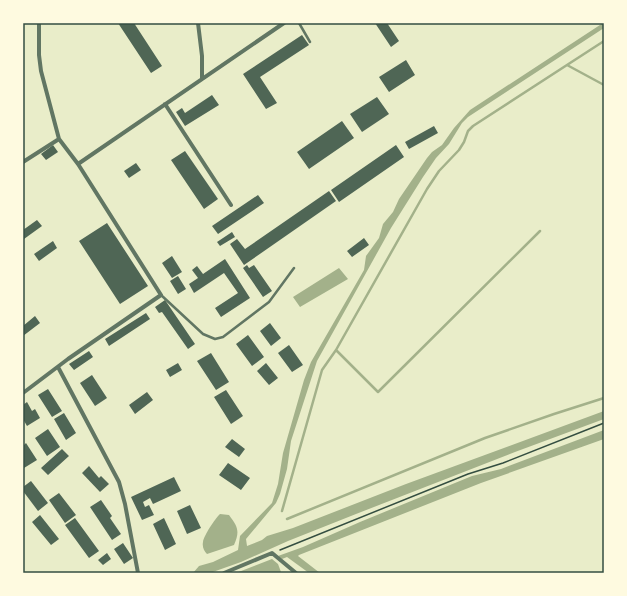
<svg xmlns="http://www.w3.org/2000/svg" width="627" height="596" viewBox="0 0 627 596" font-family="Poppins,sans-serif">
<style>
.water{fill:#a3b18a}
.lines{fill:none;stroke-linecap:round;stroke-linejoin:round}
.stream{stroke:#a3b18a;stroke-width:2.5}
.building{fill:#4f6655}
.path{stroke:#344e41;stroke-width:1.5}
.service{stroke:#617663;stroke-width:2.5}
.minor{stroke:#617663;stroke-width:4}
.neatline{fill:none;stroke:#344e41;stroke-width:1.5}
</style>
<rect width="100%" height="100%" fill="#e9edc9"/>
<path class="water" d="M603,23H604V28L468,117L462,123L449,144L436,158L423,177L391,228L317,361L291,441L287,469L280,494L276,503L246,539L247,546L262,540L267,536L293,528L406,484L604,411V419L515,452L356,514L288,541L241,562L210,573H193L199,566L213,562L238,550L240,536L272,503L278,484L283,453L304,380L311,362L364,270L366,256L379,238L383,224L393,212L399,199L427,158L432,152L442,145L454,128L470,110Z
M339,268L348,279L300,307L293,297Z
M604,430V439L481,483L299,555L298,556L320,573H309L287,557L282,559L278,556L303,547L360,522L472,476L501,469Z
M220,514L229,515C238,527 240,531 234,545L207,554C204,551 202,547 203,542C204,535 215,519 220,514Z
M272,559L278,564L281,572L236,573Z"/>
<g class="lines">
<path class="stream" d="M567,65L604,85
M336,350L378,392L540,231
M282,511L322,370L336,350L427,189L439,171L459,150L464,142L468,131L473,126L604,41
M287,519L485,438L554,414L604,398"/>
</g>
<path class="building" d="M118,23H134L162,66L151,73Z
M375,23H387L399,41L391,47Z
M302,35L309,45L260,77L277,103L266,109L243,74Z
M406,60L415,75L389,92L379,77Z
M212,95L219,105L185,126L176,112L182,108L185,113Z
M377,97L389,114L362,132L350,114Z
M342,121L354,138L309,169L297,152Z
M434,126L438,133L409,149L405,142Z
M53,145L58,152L46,160L41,154Z
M396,145L404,157L339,202L331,190Z
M185,151L218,199L204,209L171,160Z
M136,163L141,170L129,178L124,171Z
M329,191L336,201L244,265L230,244L237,239L245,249Z
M258,195L264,203L218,234L212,226Z
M37,220L42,226L24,239L23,230Z
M107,223L148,286L120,304L79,241Z
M232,232L235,237L220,246L217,242Z
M364,238L369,245L352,257L347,251Z
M53,241L57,248L39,261L34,254Z
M172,256L182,272L172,278L162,263Z
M225,259L250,298L221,317L215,308L238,293L224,273L194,293L189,284L198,278L192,270L197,266L203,274Z
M247,265L249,268L254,265L272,291L263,297L243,268Z
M178,276L186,289L178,294L170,281Z
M165,300L195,344L188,349L162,312L159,313L155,307Z
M146,313L150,319L109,346L105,339Z
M35,316L40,323L23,336V326Z
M270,323L281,338L271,346L260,331Z
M248,335L264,357L252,366L236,344Z
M289,345L303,365L292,372L278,353Z
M89,351L93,357L74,370L69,364Z
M211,353L229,382L216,390L197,361Z
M178,363L182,370L170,377L166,370Z
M266,363L278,378L269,385L257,371Z
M92,375L107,398L95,406L80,383Z
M48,389L62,411L52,417L38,395Z
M226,390L243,416L231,424L214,397Z
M147,392L153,400L135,414L129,405Z
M27,402L32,411L35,409L40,418L27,426L23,419V405Z
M64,413L76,433L66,440L54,419Z
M48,429L60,447L47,456L35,438Z
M232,439L245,449L239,457L225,447Z
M26,443L37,460L24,468L23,466V446Z
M62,449L69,456L48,475L41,468Z
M228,463L250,478L241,490L219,475Z
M89,466L99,478L101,476L109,484L100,492L82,473Z
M174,477L181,491L153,504L150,498L143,502L145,507L149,505L154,515L142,520L131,497Z
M31,481L48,503L38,511L23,491V487Z
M59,493L76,515L65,523L49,500Z
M101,500L112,516L110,518L121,534L112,540L90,507Z
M190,505L201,528L187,534L177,511Z
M40,515L59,539L51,545L32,522Z
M75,518L99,551L89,558L65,525Z
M164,518L176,544L165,550L153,524Z
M123,543L133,558L124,564L114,549Z
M107,553L111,559L103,565L98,560Z"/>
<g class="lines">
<path class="path" d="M280,550L468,474L503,463L604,423"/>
<path class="service" d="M299,23L310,42
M161,295L203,334L215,339L223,337L269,302L294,268"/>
<path class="minor" d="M198,23L202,56V79
M165,104L231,205
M23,162L59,139
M78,164L284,23
M58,367L119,482L125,504L138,573
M23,393L68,359L161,295L78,164L59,139L41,71L39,55V23
M224,573L272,553L296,573"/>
</g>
<rect width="627" height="596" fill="none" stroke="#fefae0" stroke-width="48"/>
<rect x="24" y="24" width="579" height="548" class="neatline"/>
</svg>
